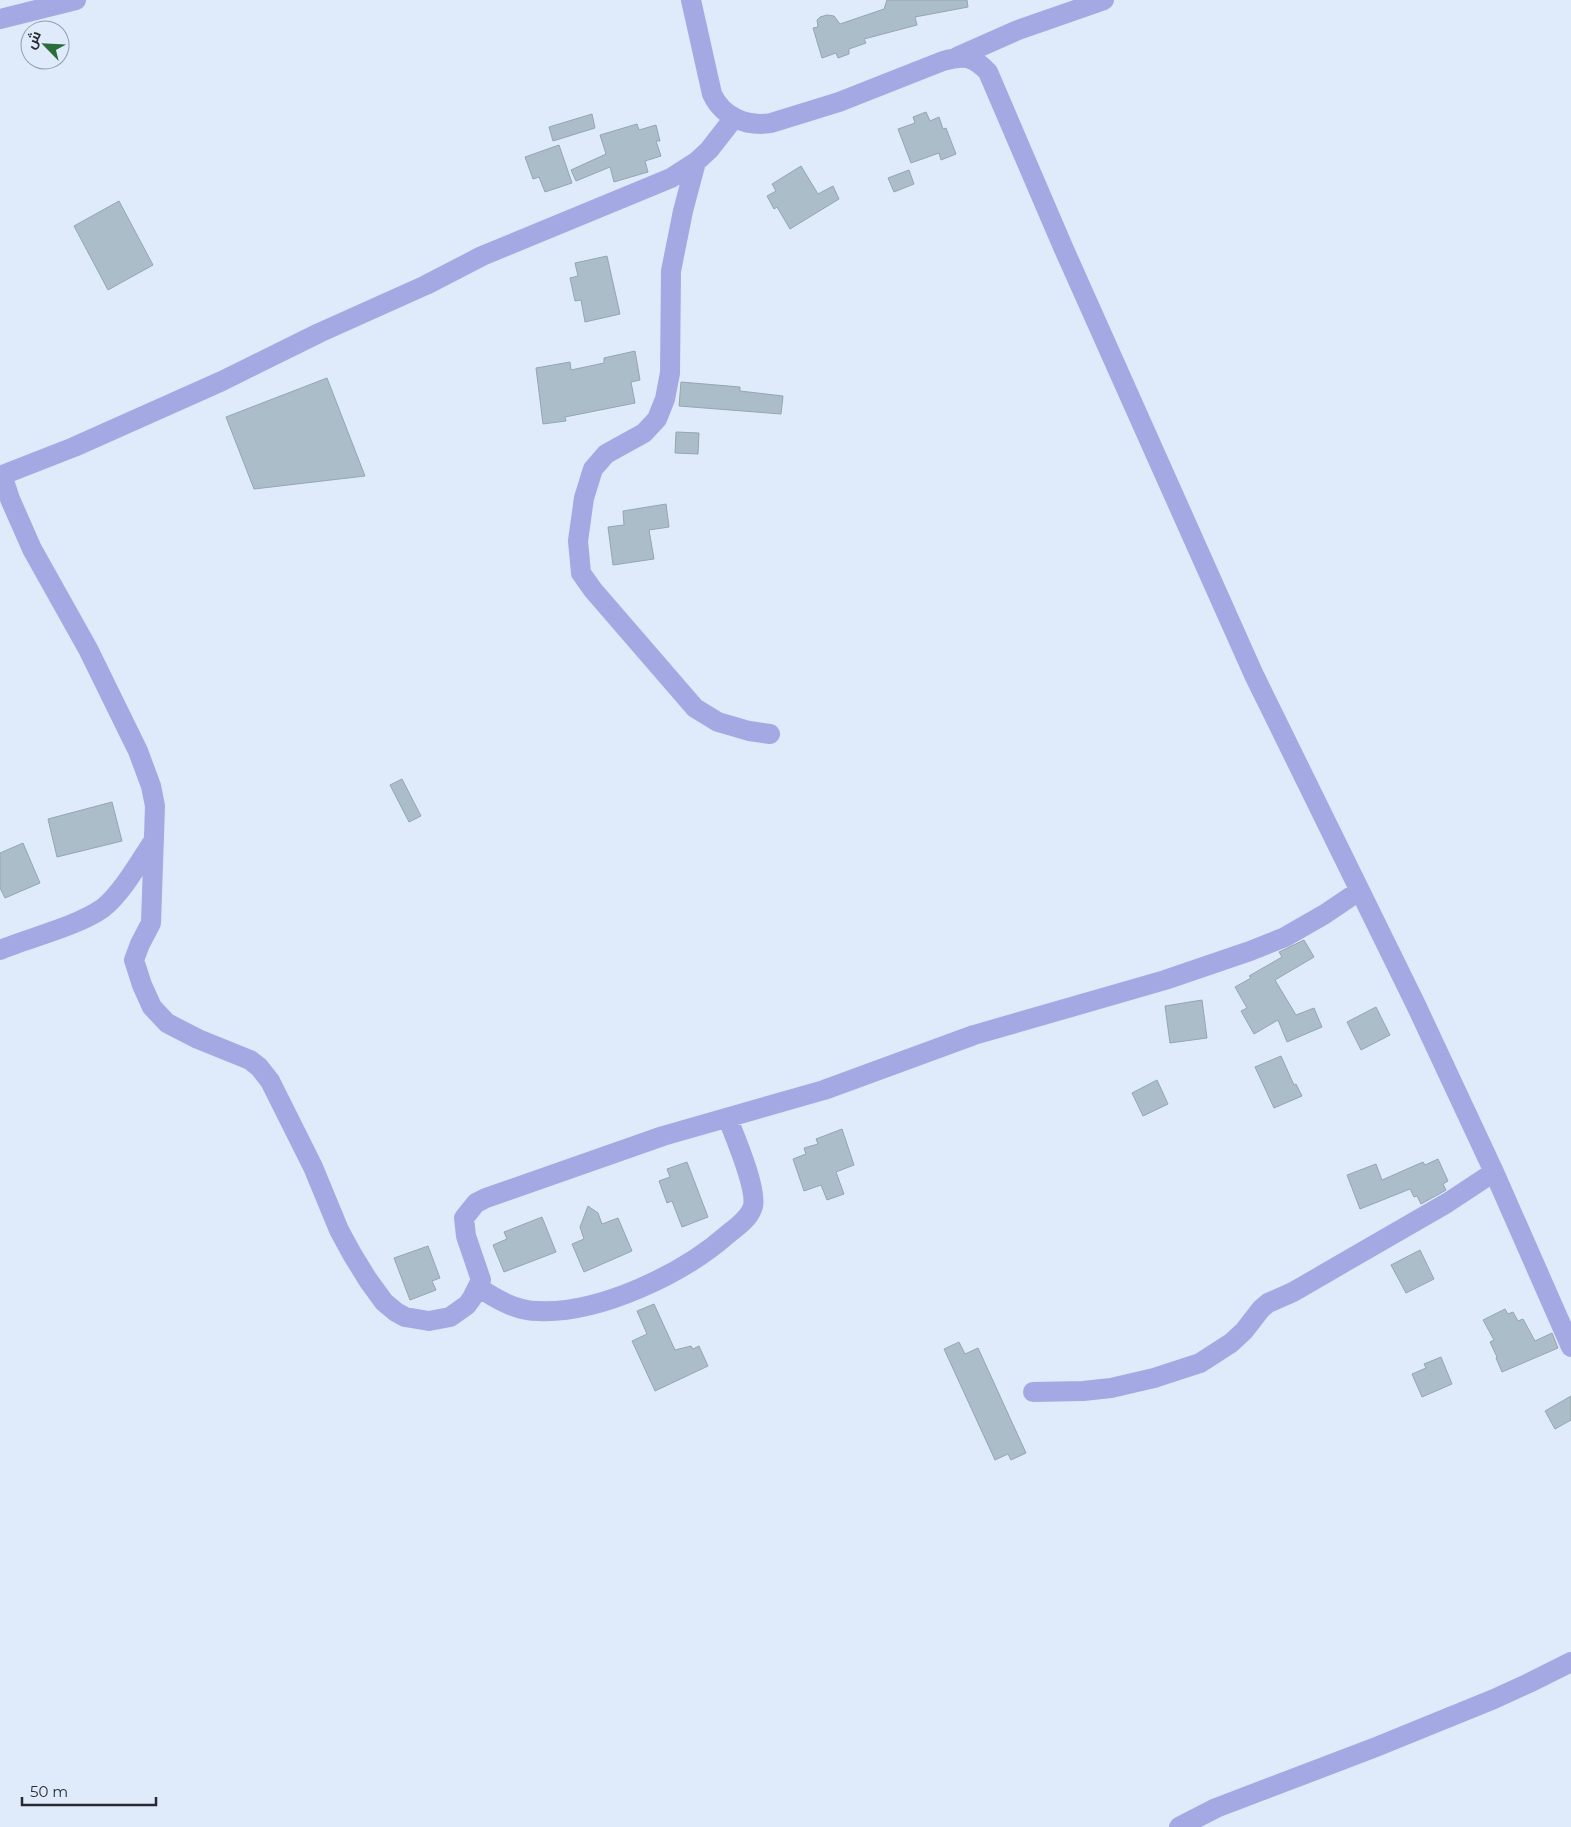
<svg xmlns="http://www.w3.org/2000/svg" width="1571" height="1827" viewBox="0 0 1571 1827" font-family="Montserrat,Cairo,sans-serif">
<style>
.building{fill:#abbdc8;stroke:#95a6b1}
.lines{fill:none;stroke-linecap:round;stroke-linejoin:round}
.minor{stroke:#a4a9e3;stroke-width:20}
</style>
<rect width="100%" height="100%" fill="#dfeafa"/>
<path class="building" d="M887,0H967L968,7L915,17L917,25L864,39L866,43L849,49V54L838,58L836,53L822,58L813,28L818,27L817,20L820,17L827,15L834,16L840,24L884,9Z
M926,112L930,121L939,117L943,129L946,128L956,154L941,160L939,153L911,163L898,129L915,123L913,117Z
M592,114L595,128L553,141L549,127Z
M637,124L639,130L656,125L660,141H656L661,156L645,161L648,172L614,182L610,167L576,181L571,170L606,154L600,135Z
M559,145L572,183L545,192L539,177L533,179L525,157Z
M801,166L818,194L833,186L839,199L790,229L777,207L774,209L767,196L776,191L772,184Z
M909,170L914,184L894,192L888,178Z
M119,201L153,265L108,290L74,226Z
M607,256L620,314L585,322L581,300L575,301L570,278L578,276L575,263Z
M635,351L640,380L631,382L635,403L565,417L566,421L543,424L536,368L570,362L571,370L604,363V358Z
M327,378L365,476L254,489L226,417Z
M681,382L740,387V391L783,396L781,414L679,406Z
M676,432L699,433L698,454L675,453Z
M666,504L669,527L649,530L654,559L613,565L608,527L624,525L623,511Z
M402,779L421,816L409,822L390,785Z
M112,802L122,841L57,857L48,819Z
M23,843L40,883L5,898L0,888V853Z
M1304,940L1314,957L1275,980L1296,1015L1314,1008L1322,1027L1287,1042L1278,1020L1254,1034L1241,1011L1247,1008L1235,987L1251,978L1249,976L1282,957L1279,952Z
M1202,1000L1207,1038L1170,1043L1165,1006Z
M1376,1007L1390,1035L1361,1050L1347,1022Z
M1281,1056L1294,1085L1296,1084L1302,1096L1274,1108L1255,1067Z
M1157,1080L1168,1104L1143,1116L1132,1093Z
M842,1129L854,1165L836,1172L844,1194L827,1200L821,1185L804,1191L793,1159L806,1154L804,1148L818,1144L816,1139Z
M1438,1159L1448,1181L1443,1184L1446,1190L1441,1193L1421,1204L1417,1196L1414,1197L1410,1189L1360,1209L1347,1175L1376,1164L1382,1180L1423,1162L1425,1165Z
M687,1162L708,1217L682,1227L672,1201L667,1203L659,1181L670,1177L667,1169Z
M588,1206L598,1213L602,1224L618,1218L632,1251L584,1272L572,1244L584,1239L580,1227Z
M542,1217L556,1252L504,1272L493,1245L507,1239L504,1232Z
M428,1246L440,1278L432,1281L436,1290L410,1300L394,1258Z
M1420,1250L1434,1279L1406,1293L1391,1265Z
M654,1304L675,1350L691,1346L693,1349L699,1346L708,1366L655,1391L632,1341L647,1334L637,1311Z
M1505,1309L1508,1314L1513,1312L1518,1321L1523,1319L1535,1341L1552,1333L1558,1348L1502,1372L1496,1358L1497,1357L1490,1342L1494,1340L1483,1320Z
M959,1342L965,1354L978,1348L1026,1453L1011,1460L1008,1454L995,1460L944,1349Z
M1441,1357L1452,1384L1422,1397L1412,1374L1426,1368L1424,1364Z
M1571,1396V1420L1555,1429L1545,1411Z"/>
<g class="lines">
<path class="minor" d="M691,0L712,94C723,117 746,127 771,123L839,102L943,61C964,55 973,56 988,72L1063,247L1254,675L1416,1005L1494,1172L1571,1347
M0,19L76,0
M957,57L1018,30L1104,0
M696,162L683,211L671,271L670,373L665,399L657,419L644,433L606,454L593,469L584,498L578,541L581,573L593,590L695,708L718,722L749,731L770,734
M2,475L10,499L32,549L88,649L138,751L151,786L155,806L151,923L140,944L134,960L142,985L152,1007L167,1023L198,1039L250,1060L259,1067L270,1081L313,1167L339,1230L352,1254L368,1280L384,1302L396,1312L405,1317L429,1321L450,1317L467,1305L472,1298L481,1280L466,1236L464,1218L476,1203L486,1198L663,1136L824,1090L974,1035L1165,980L1250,951L1285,937L1325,914L1359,891
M0,476L74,447L222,381L319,333L426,285L482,256L671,178L696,162L709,150L734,118
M0,950C31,937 76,927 103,908C122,893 140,861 154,840
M478,1287C496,1299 516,1311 538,1311C599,1314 683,1274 728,1234C737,1227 750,1218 753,1206C757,1188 735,1137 728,1119
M1033,1392L1083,1391L1111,1388L1154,1378L1200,1363L1231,1343L1244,1331L1261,1309L1268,1303L1293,1292L1331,1270L1447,1203L1494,1172
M1179,1827L1216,1808L1376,1747L1494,1699L1529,1683L1571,1662"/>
</g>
<g transform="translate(45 45) rotate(294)"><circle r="24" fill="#dfeafa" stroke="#959eaa"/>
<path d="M0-4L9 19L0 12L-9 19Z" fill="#296e39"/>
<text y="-8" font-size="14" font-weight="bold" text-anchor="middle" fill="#272b31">ش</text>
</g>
<path d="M22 1797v8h134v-8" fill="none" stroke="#272b31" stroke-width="2.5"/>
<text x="30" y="1797" font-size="15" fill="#272b31" stroke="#dfeafa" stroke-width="4" paint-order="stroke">50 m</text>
</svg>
